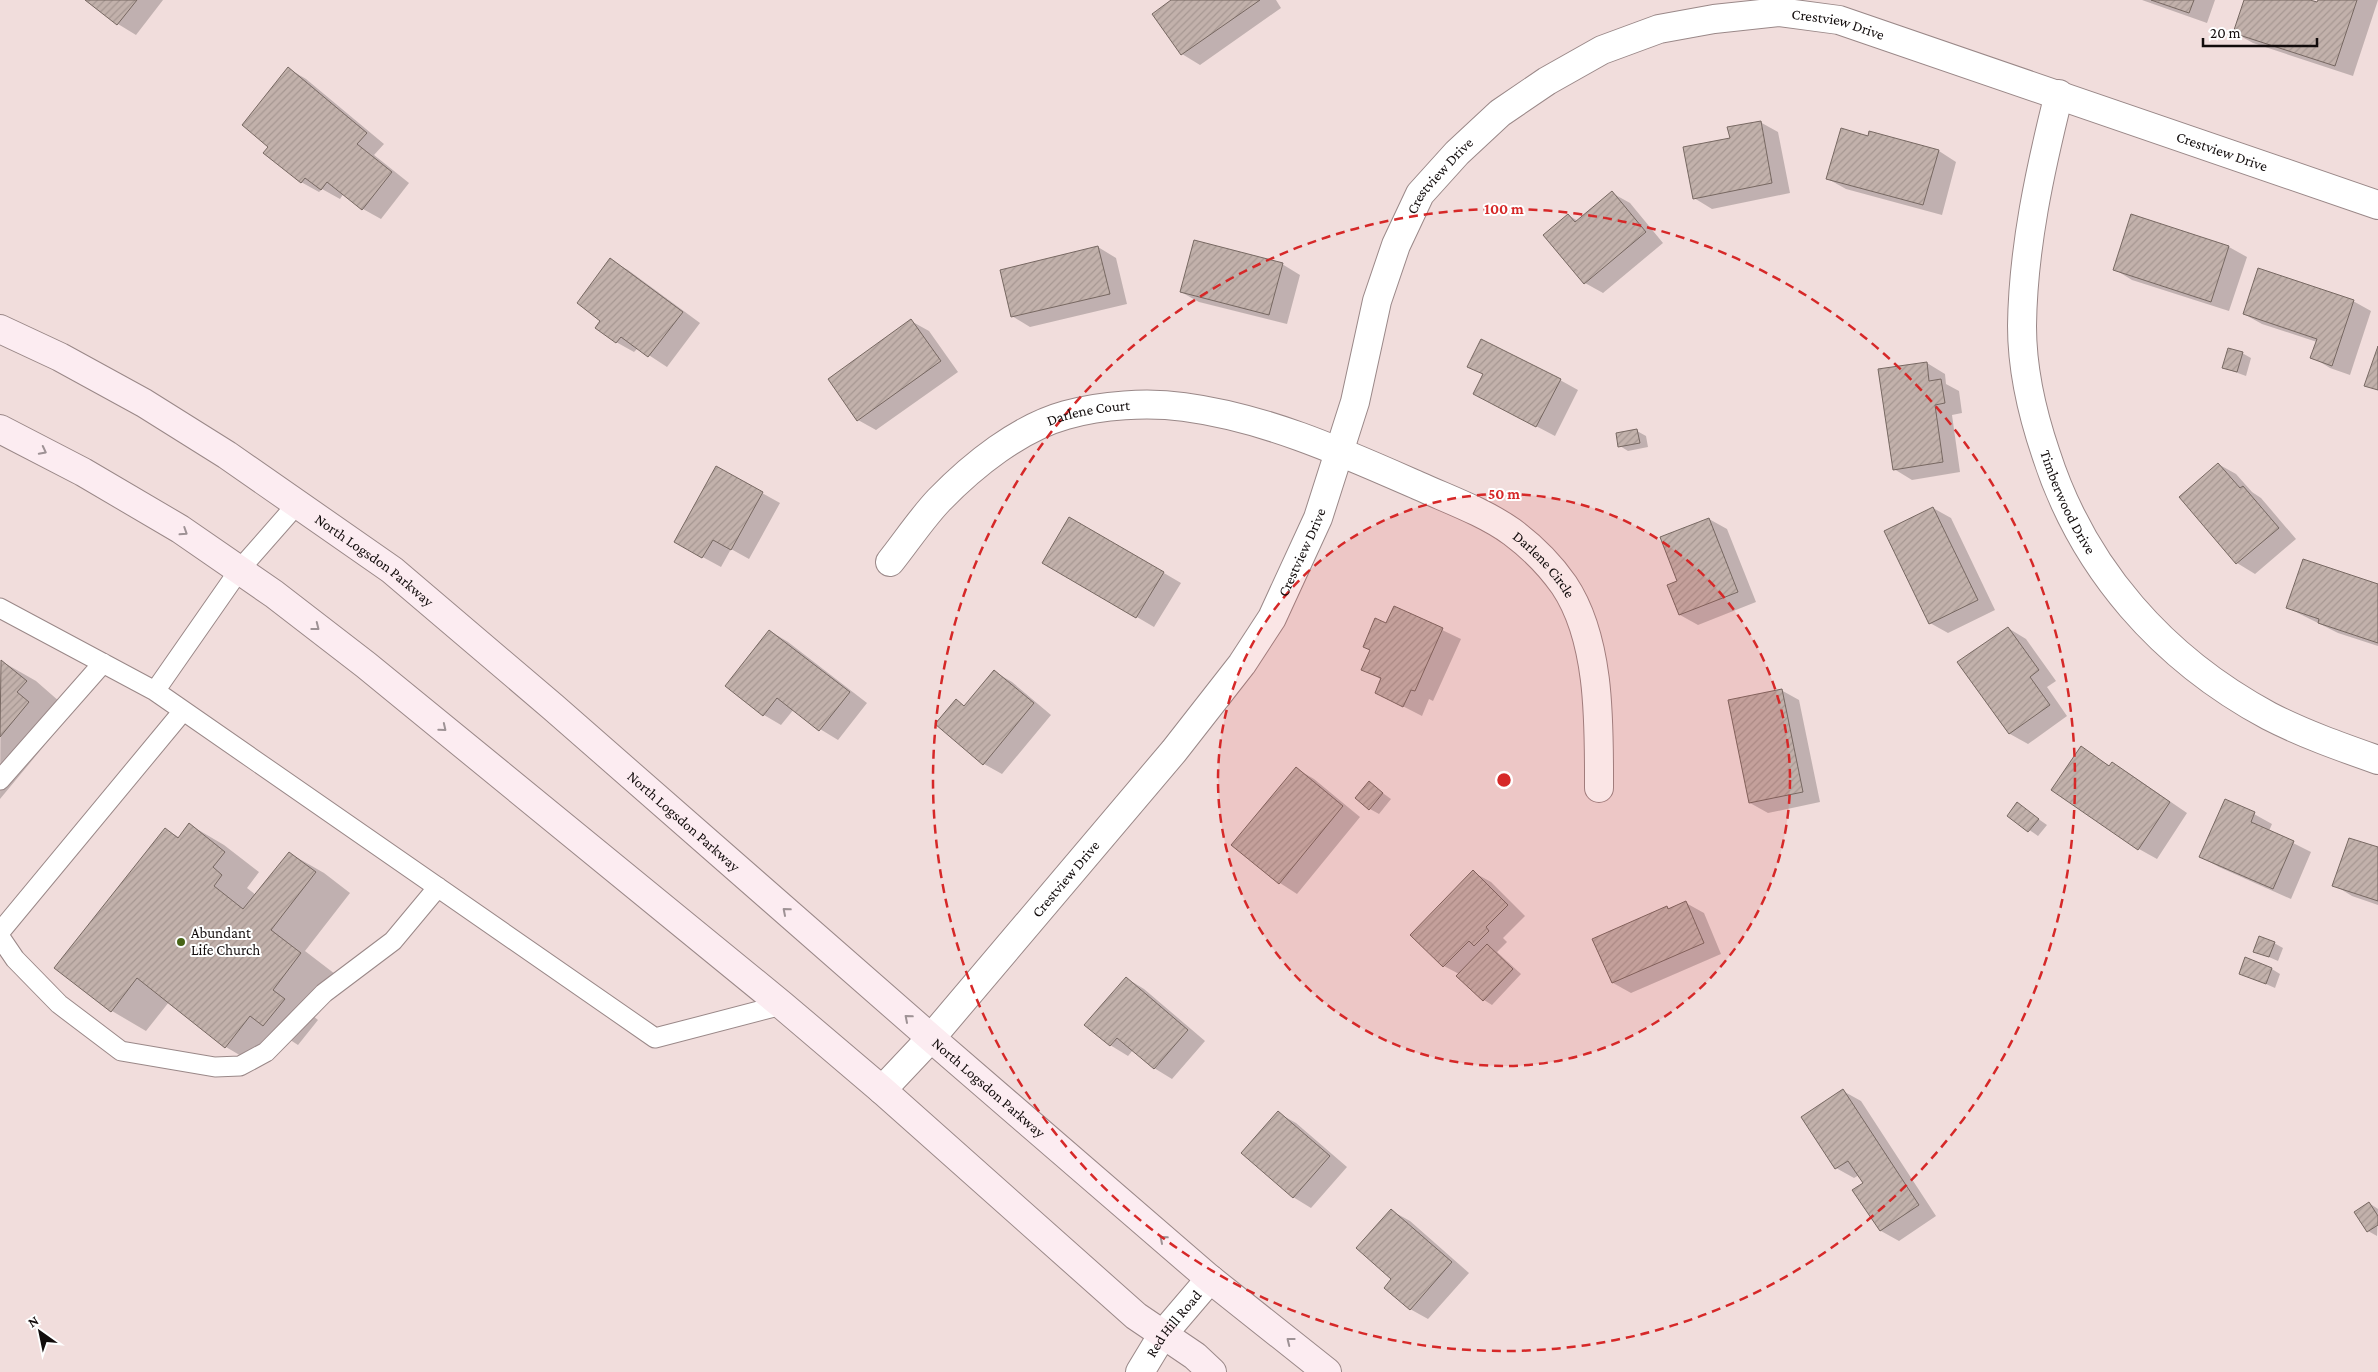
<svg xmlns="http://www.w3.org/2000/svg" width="2378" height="1372" viewBox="0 0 2378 1372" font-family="'Crimson Pro',serif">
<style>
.shadow{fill:#0003}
.building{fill:url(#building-hatch);stroke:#776862}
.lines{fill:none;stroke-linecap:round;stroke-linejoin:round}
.service-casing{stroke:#9a8888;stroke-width:21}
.minor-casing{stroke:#9a8888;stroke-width:30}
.secondary-casing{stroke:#9a8888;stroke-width:30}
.service{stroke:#fff;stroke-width:19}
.minor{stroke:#fff;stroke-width:28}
.secondary{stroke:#fcecf1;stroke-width:28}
.oneway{stroke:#9e9295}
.ring{fill:none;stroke:#d62828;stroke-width:2.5;stroke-dasharray:9 6}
.poi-dot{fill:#476416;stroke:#fff;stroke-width:2}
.labels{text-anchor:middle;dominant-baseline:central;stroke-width:4;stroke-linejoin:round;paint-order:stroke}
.street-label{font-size:15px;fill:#120c0c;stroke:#fff}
.poi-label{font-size:15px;fill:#120c0c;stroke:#fff;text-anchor:start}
.centre{fill:#d62828;stroke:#fff;stroke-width:2.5}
.ring-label{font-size:15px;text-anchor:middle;font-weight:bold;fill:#d62828;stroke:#fff;stroke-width:4;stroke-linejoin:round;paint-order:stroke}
</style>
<defs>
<pattern id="building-hatch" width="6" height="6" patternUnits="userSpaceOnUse" patternTransform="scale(1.25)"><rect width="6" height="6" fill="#c2b1ab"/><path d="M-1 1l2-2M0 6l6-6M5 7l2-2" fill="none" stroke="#a69792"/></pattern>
</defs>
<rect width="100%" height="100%" fill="#f1dddc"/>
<path class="shadow" d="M87,0H163L136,35L118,24Z
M1174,0H1276L1281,8L1200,65L1182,54L1154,14Z
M2142,0H2215L2207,23Z
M2246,0H2306L2318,4L2319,0H2378L2353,76L2253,43L2235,33Z
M289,69L306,79L384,144L374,155L409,183L381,219L363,209L344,193L340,199L322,189L319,192L301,182Z
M1760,122L1778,132L1790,193L1712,209L1694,198L1731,139Z
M1869,137L1939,151L1956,162L1942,215L1846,189L1828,179Z
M1612,193L1630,203L1663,243L1603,293L1585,283L1568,215L1578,221Z
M2132,216L2229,247L2247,257L2229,311L2132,280L2114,269Z
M1098,247L1116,258L1127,304L1030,327L1012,316Z
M610,260L628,270L700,323L667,367L638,348L634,352L616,342L602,321Z
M1282,264L1300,275L1287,324L1199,302L1181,292Z
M2353,301L2371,311L2350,375L2330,368L2312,357L2317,342L2262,324L2244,314Z
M911,321L929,331L958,372L876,430L858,420Z
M2242,353L2251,358L2246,376L2224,368Z
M1927,363L1945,374L1946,384L1959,391L1962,413L1952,415L1960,472L1912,480L1894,469Z
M1468,366L1560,380L1578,390L1555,436L1475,394L1484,375Z
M1637,431L1646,436L1648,447L1628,451L1620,446Z
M2218,464L2236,474L2252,492L2261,498L2296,539L2255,574L2237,563L2180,497Z
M762,493L780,503L749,559L731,549L721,567L675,542Z
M1933,508L1951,518L1995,610L1948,633L1930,623Z
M1070,518L1181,583L1154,627L1043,562Z
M1709,519L1727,529L1756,602L1698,625L1680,615L1679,582Z
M2378,585V646L2338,633L2288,608Z
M1394,607L1461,639L1433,701L1429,699L1422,716L1377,693L1382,680L1363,669Z
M2008,628L2026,639L2056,681L2047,687L2067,716L2028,744L2010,734L1959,662Z
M770,631L788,642L867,703L838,740L820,729L794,709L781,725L764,715Z
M1,661L36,681L60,702L63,723L0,799Z
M995,672L1012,682L1051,715L1002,774L984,764L956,701L965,706Z
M1781,690L1799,700L1820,802L1768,813L1750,803Z
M2081,748L2110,766L2112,763L2130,774L2187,813L2157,859L2139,849Z
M1297,769L1314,779L1360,817L1297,894L1280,883Z
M1369,783L1391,799L1379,814L1370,809Z
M2017,804L2047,825L2038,836L2008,815Z
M2254,814L2272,824L2269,831L2311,852L2291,899L2219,867L2201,857Z
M190,825L224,845L259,872L247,888L256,895L289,853L324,873L350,893L305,951L335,974L307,1011L318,1020L298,1045L284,1036L260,1067L226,1047L169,1002L146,1031L112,1011L165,829L180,838Z
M2378,849V905L2352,896L2334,885Z
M1473,872L1491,882L1525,916L1503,938L1507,942L1497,952L1521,974L1492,1005L1484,1000L1459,974L1444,966Z
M1686,903L1704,913L1721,954L1631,993L1613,983L1667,907L1671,909Z
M2274,943L2283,948L2278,961L2255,951Z
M2272,969L2280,974L2275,988L2241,973Z
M1126,978L1144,989L1205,1041L1172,1079L1154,1068L1133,1050L1128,1056L1110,1045Z
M1843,1091L1861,1101L1936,1216L1899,1241L1881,1231L1864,1183L1859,1175L1854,1178L1836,1168Z
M1278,1113L1296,1123L1347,1167L1311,1208L1293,1197Z
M2369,1203L2378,1209L2377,1236L2368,1231Z
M1392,1211L1410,1221L1469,1273L1428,1319L1410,1309L1393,1279Z"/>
<path class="building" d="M85,0H137L117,25Z
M1171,0H1260L1181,55L1152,14Z
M2151,0H2194L2189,13Z
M2244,0H2310L2317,2L2318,0H2357L2335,66L2233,33Z
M288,67L367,133L357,144L392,172L362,210L327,182L321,190L305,178L301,183L263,153L268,147L242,125Z
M1761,121L1772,183L1693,199L1683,147L1730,138L1727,127Z
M1841,128L1868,136L1869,131L1939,150L1923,205L1826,179Z
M1612,191L1646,232L1584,284L1543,235L1568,214L1575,222Z
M2131,214L2229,246L2211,302L2113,270Z
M1194,240L1283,263L1269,315L1180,292Z
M1098,246L1110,294L1011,317L1000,270Z
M610,258L683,312L648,357L621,337L616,343L595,328L600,321L577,303Z
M2258,268L2354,300L2332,366L2310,358L2317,339L2243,314Z
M911,319L941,361L857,421L828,379Z
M1481,339L1561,379L1536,427L1473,394L1483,374L1467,367Z
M2378,346V390L2364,386Z
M2228,348L2243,352L2237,372L2222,368Z
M1927,362L1929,381L1941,379L1945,403L1935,405L1943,462L1893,470L1878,369Z
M1637,429L1640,443L1618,447L1616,433Z
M2218,463L2240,488L2243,486L2279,528L2236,564L2179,497Z
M716,466L763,492L731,550L713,540L702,558L674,542Z
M1933,507L1978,600L1929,624L1884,531Z
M1069,517L1164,572L1136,618L1042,563Z
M1709,518L1738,592L1679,615L1667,585L1677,581L1660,537Z
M2303,559L2378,584V643L2318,623L2319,619L2286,608Z
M1394,606L1443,628L1415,691L1411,690L1403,707L1375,693L1381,678L1361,670L1370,650L1363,647L1375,618L1386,623Z
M2008,627L2039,670L2030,677L2050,705L2009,734L1957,662Z
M769,630L850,692L819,731L777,698L763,716L725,686Z
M1,660L27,681L17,692L29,702L0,737Z
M994,670L1034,703L983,765L935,724L956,699L964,706Z
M1782,689L1803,792L1749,803L1728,700Z
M2081,746L2109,766L2112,762L2170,802L2138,850L2051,790Z
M1296,767L1343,806L1279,884L1231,845Z
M1369,781L1383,793L1369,810L1355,798Z
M2225,799L2255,812L2251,822L2294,841L2273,889L2199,857Z
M2017,802L2039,819L2028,832L2007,816Z
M189,823L225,852L213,867L222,875L214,886L243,909L289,852L316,872L271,930L301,953L273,990L285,999L263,1026L250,1016L225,1048L137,978L111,1012L54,968L165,828L178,838Z
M2349,838L2378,847V901L2332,886Z
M1473,870L1508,905L1486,927L1489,931L1474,946L1469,941L1443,967L1410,935Z
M1686,901L1704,943L1612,983L1592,939L1667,906L1668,909Z
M2259,936L2275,942L2269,957L2253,952Z
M1487,944L1513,969L1483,1001L1456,976Z
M2245,957L2272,968L2266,984L2239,974Z
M1126,977L1188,1030L1154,1069L1117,1038L1110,1046L1084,1025Z
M1843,1089L1919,1205L1880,1231L1852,1190L1863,1183L1848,1161L1835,1169L1801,1117Z
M1278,1111L1330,1156L1293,1198L1241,1153Z
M2369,1202L2378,1216V1225L2367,1232L2354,1212Z
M1391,1209L1452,1262L1410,1310L1384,1288L1391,1279L1356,1248Z"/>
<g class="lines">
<defs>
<path id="service" d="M0,608L155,691L655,1038L782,1005
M155,691L240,569L298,503
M0,780L103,663
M0,932L183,711
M0,937L15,959L59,1004L121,1051L215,1067L240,1066L266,1052L324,993L393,941L438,887"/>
<g id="minor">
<path id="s1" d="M2059,94C2040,170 2023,248 2022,326C2022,370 2032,413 2046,454C2083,569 2163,659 2269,716C2304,734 2341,747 2378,760"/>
<path id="s2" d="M890,562C906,542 921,519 939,500C973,465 1019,428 1066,415C1102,405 1147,402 1184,407C1267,418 1344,453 1419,486C1450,500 1484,512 1512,532C1532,547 1550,565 1564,585C1601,640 1599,725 1599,788"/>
<path id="s3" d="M882,1090L931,1038L1174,751L1242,664L1272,618L1318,518L1355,402L1377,301L1396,245L1420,194L1457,153L1500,113L1547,81L1602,50L1659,29L1714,19L1779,12L1839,20L2378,205"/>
<path id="s4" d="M1140,1372L1163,1334L1210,1279"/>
</g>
<g id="secondary">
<path id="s5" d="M0,329L60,357L144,403L227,455L392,570L553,707L931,1038L1210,1279L1327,1372"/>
<path d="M0,429L83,472L180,529L274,594L366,665L782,1005L882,1090L1136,1316L1195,1356L1212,1372"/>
</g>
</defs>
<use href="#service" class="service-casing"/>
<use href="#minor" class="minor-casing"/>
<use href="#secondary" class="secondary-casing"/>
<use href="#service" class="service"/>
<use href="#minor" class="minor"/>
<use href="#secondary" class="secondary"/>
</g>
<defs><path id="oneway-chevron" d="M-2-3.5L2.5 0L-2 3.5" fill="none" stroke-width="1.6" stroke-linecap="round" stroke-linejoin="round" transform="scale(1.25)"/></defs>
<g class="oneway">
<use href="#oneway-chevron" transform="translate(43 451) rotate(27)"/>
<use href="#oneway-chevron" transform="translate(184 532) rotate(33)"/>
<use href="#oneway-chevron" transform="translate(316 627) rotate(38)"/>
<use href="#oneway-chevron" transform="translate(443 728) rotate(39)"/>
<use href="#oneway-chevron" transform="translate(786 911) rotate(-139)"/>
<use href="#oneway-chevron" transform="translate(908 1018) rotate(-139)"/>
<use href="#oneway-chevron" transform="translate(1163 1239) rotate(-139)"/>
<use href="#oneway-chevron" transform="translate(1290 1341) rotate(-142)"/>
</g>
<circle cx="1504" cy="780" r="286" fill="#d62828" fill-opacity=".12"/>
<g class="ring">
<circle cx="1504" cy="780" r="286"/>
<circle cx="1504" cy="780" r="571"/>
</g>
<circle class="poi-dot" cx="181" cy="942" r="5"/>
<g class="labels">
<g class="street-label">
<text stroke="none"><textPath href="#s3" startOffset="1540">Crestview Drive</textPath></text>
<text stroke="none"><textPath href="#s3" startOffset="1945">Crestview Drive</textPath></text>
<text stroke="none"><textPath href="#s3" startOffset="1090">Crestview Drive</textPath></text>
<text stroke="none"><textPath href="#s2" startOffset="256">Darlene Court</textPath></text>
<text stroke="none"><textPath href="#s1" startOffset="419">Timberwood Drive</textPath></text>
<text stroke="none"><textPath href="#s3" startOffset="685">Crestview Drive</textPath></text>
<text stroke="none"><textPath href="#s5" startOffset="441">North Logsdon Parkway</textPath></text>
<text stroke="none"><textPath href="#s2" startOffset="751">Darlene Circle</textPath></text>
<text stroke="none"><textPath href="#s5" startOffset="846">North Logsdon Parkway</textPath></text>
<text stroke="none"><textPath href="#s3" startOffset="280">Crestview Drive</textPath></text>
<text stroke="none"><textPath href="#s5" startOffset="1251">North Logsdon Parkway</textPath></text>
<text stroke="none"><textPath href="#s4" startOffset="59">Red Hill Road</textPath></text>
</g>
<g class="poi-label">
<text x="191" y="933">Abundant<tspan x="191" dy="17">Life Church</tspan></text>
</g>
</g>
<circle cx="1504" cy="780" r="8" class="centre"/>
<g class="ring-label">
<text x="1504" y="214">100 m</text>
<text x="1504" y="499">50 m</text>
</g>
<g transform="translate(40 1332) rotate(327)" stroke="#ffffff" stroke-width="4" paint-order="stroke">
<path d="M0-4L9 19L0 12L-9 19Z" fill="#120c0c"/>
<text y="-8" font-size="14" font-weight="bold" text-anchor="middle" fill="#120c0c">N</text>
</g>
<path d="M2203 38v8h114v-8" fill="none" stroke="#120c0c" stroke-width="2.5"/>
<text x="2210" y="38" font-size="15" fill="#120c0c" stroke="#ffffff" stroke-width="4" paint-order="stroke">20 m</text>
</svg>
